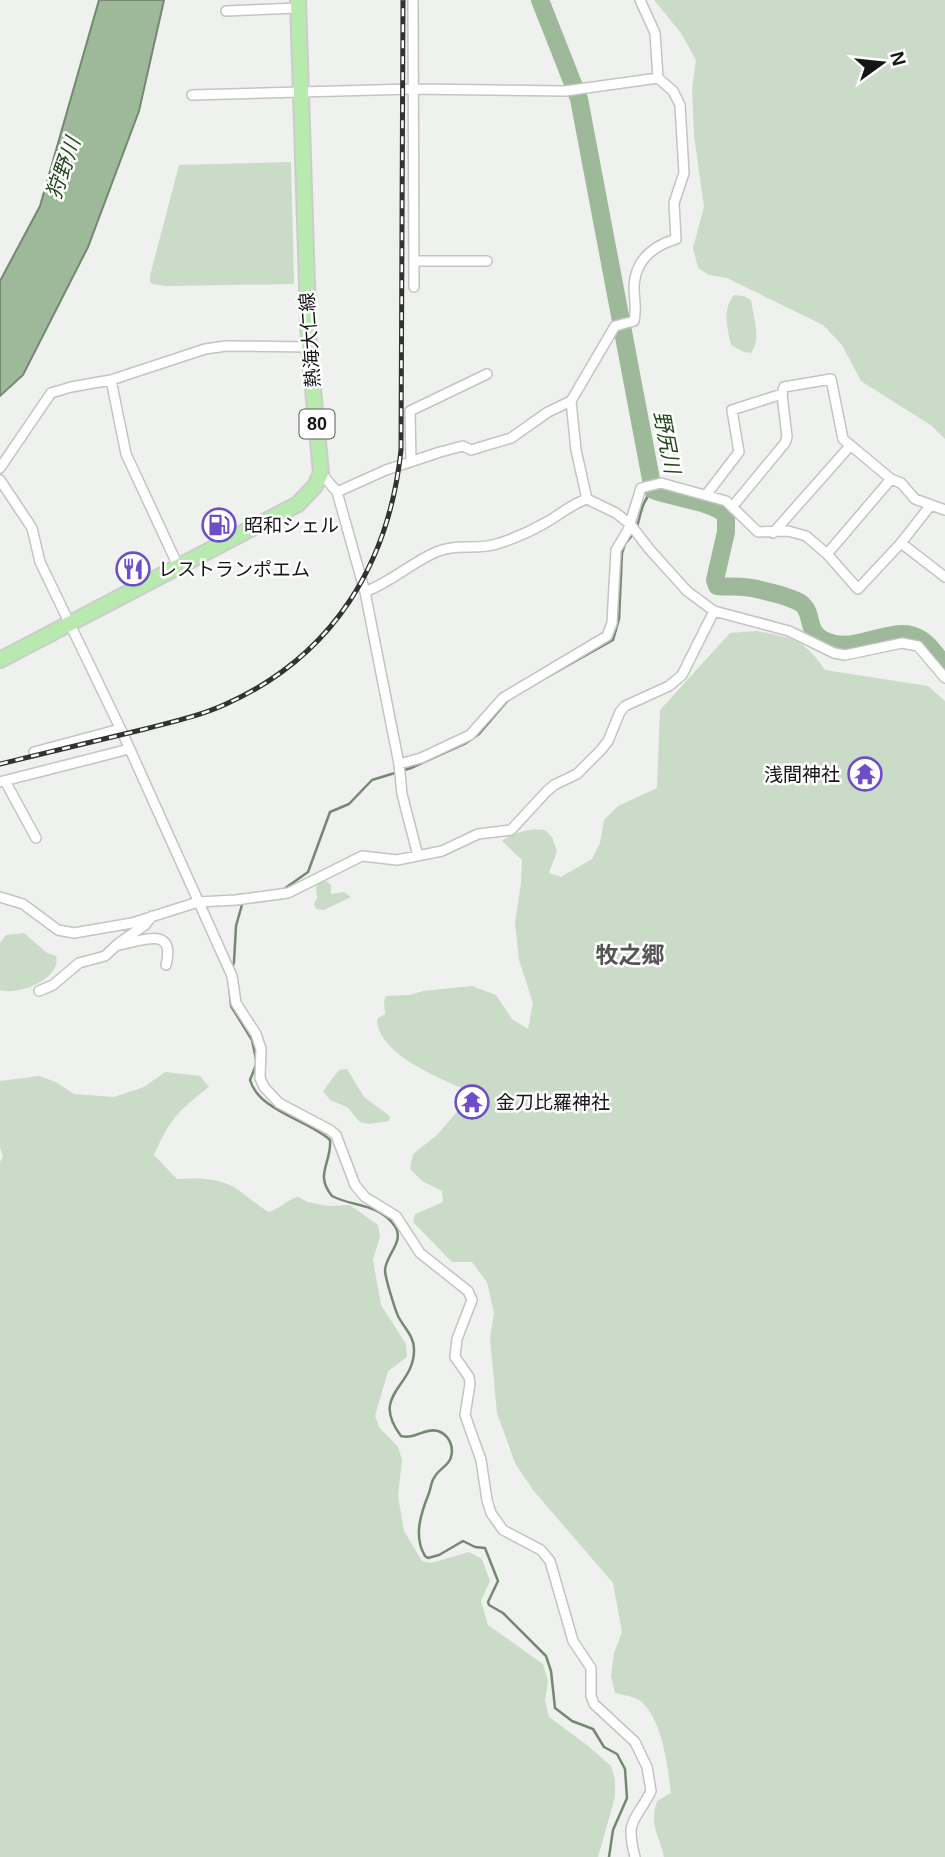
<svg xmlns="http://www.w3.org/2000/svg" width="945" height="1857" viewBox="0 0 945 1857" font-family="Arial,'Noto Sans JP',sans-serif">
<style>
.green{fill:#cadbc7}
.water{fill:#9eb99a;stroke:#758872;stroke-width:2}
.lines{fill:none;stroke-linecap:round;stroke-linejoin:round}
.stream{stroke:#758872;stroke-width:2.5}
.river{stroke:#9eb99a;stroke-width:18}
.minor-casing{stroke:#c2c5c1;stroke-width:12}
.primary-casing{stroke:#ccc;stroke-width:18}
.minor{stroke:#fff;stroke-width:9}
.primary{stroke:#b8eaaf;stroke-width:14}
.rail-casing{stroke:#313331;stroke-width:5}
.rail{stroke:#fff;stroke-width:2.5;stroke-dasharray:8;stroke-linecap:butt}
.labels{text-anchor:middle;dominant-baseline:central;stroke-width:5;stroke-linejoin:round;paint-order:stroke}
.shield{fill:#fff;stroke:#5b5c5b;stroke-width:2}
.shield-label{font-size:18px;font-weight:bold;fill:#151615}
.street-label{font-size:19px;fill:#151615;stroke:#fff}
.poi-label{font-size:19px;fill:#151615;stroke:#fff;text-anchor:start}
.water-label{font-size:21px;font-style:italic;fill:#23481c;stroke:#fff}
.quarter-label{font-size:23px;font-weight:bold;fill:#545654;stroke:#fff}
</style>
<rect width="100%" height="100%" fill="#eef1ed"/>
<path class="green" d="M654,0H945V439L932,426L861,381L842,345L823,325L727,278L709,275L698,268L693,248L704,207L694,135L692,89L696,60L681,33Z
M291,162L294,284L166,286L152,284L150,281V276L179,165Z
M734,295L744,296L751,300C753,317 762,338 751,353L744,352L731,345C727,327 722,310 734,295Z
M757,631C793,638 804,639 825,670L928,686L945,701V1857H664C659,1833 649,1827 657,1801L671,1793C668,1768 662,1713 637,1699C631,1696 622,1695 615,1693L611,1676L614,1653L622,1632L613,1583L533,1490L515,1463L497,1413L490,1338L494,1313L487,1282L472,1262H452L413,1222L415,1214L443,1202L442,1191L422,1181L410,1169L413,1154L437,1135L467,1100L464,1089C437,1077 378,1054 377,1019L385,1014L384,1001L386,996L410,995L423,991L472,986L496,995L512,1019L528,1029L533,1003L519,960L515,923L521,883L522,860L502,841C514,832 531,828 545,830L552,837L557,851L549,873L561,877L592,859L600,843L604,820L618,806L657,788L660,710L730,633Z
M320,881H326L331,885V894L344,892L351,897L324,910L316,909L314,904L317,898L316,887Z
M24,933L47,953L56,956C62,979 18,996 0,990V943L6,935Z
M347,1069L364,1097L387,1114L390,1117L389,1121L369,1124L360,1122L347,1107L330,1100L323,1091L339,1070Z
M165,1072L200,1076L209,1087C178,1111 170,1119 154,1155L177,1179C197,1178 219,1177 237,1189C248,1197 257,1205 269,1212C281,1208 286,1200 298,1197L308,1202L328,1206L350,1205L378,1225L380,1236L373,1260L381,1305L406,1344L407,1357L388,1371L375,1416L379,1427L398,1447L402,1460L398,1496L404,1531L422,1561L431,1563L469,1552L482,1559L490,1581L481,1601L488,1625L543,1664L548,1681L545,1700L549,1717L587,1745L611,1766L615,1780V1797L598,1857H0V1162L3,1157L0,1147V1081L39,1076L56,1082L74,1094L114,1097L144,1087Z"/>
<path class="water" d="M99,0H164L139,111L88,247L23,375L0,396V281L40,206Z"/>
<g class="lines">
<path class="stream" d="M637,527C641,513 642,501 653,490
M533,685L613,640L619,619L622,553L625,544L634,533
M284,889L308,872L330,812L349,804L372,780L411,768L466,743L479,734L509,699
M232,969L234,962L236,926L243,901
M228,974L231,1006L252,1040L256,1059
M256,1065L250,1080C259,1111 308,1120 330,1140C332,1163 314,1174 332,1196C353,1207 378,1203 394,1225C406,1241 386,1254 385,1270C385,1278 395,1309 398,1316C404,1328 414,1336 414,1349C415,1387 369,1394 401,1436C415,1440 425,1427 438,1431C449,1435 454,1446 451,1457C449,1466 438,1469 434,1478C431,1482 431,1488 429,1493C421,1513 413,1536 425,1556L428,1558L439,1555L463,1541L475,1547L485,1548L498,1581L488,1602L489,1605L503,1613L546,1656L551,1671L555,1708L572,1721L593,1729L604,1747L617,1754L625,1769L627,1798L613,1830L609,1857"/>
<path class="river" d="M540,0L579,99L653,490C673,498 712,501 726,515V532L715,580L717,586C727,587 735,586 744,587C756,588 793,597 802,604C815,616 804,633 828,642C856,653 889,627 914,636C927,640 936,655 945,666"/>
<defs>
<path id="minor" d="M413,0L414,287
M226,11L298,8
M192,95L412,89L565,91L658,78
M414,261H487
M111,380L126,454L179,568
M571,401L576,450L587,499
M411,461L410,411L487,374
M0,468L51,393L71,387L111,380L205,349L226,346L309,347
M321,473L337,492L365,592L399,764L402,794L418,856
M0,480L32,528L40,562L123,734L232,976L236,1003L256,1034L261,1049L260,1078L264,1087L279,1103L330,1130L336,1135L355,1185L365,1197L396,1216L420,1253L468,1291L472,1300L457,1339L455,1357L469,1377L470,1384L465,1415L481,1460L487,1500L491,1513L503,1530L541,1550L550,1561L573,1641L591,1668V1696L594,1704L635,1742L647,1767L651,1791C635,1823 625,1818 635,1857
M337,492L386,470L440,452L463,446L471,450L511,438L548,412L571,401L615,326L634,321C637,309 634,299 634,287C635,260 653,246 676,239L674,203L684,173L680,105L673,91L658,78L655,33L640,0
M706,495L739,452L732,410L782,394
M733,506L785,443L787,437L782,394L784,387L831,379L843,439L891,479L901,483L915,499L945,510
M773,533L850,446
M901,543L945,577
M827,554L891,479
M365,592C393,581 411,563 436,552C456,543 479,551 500,543C515,538 531,531 545,523C560,515 571,504 587,499L616,513L630,524L650,550L687,591L714,611L789,631L834,653L845,655L902,643L918,646L945,678
M34,752L120,729
M399,764L421,758L470,735L503,698L607,636L612,623L616,550L628,530L641,488L661,483L726,501L758,532L788,531L806,536L827,554L858,589L901,543L930,506
M5,781L36,838
M0,782L129,749
M0,897L23,904L58,930L74,933L132,923L198,902L236,900L288,893L362,856L397,860L442,851L478,834L511,830L547,791L554,785L577,774L601,750L608,741L620,712L625,706L669,686L682,675L714,611
M118,945C141,942 176,924 166,965
M39,991L53,985L79,963L105,956L119,943L145,925L152,916"/>
<path id="primary" d="M0,660L298,504L315,486L321,473L309,347L298,0"/>
</defs>
<use href="#minor" class="minor-casing"/>
<use href="#primary" class="primary-casing"/>
<use href="#minor" class="minor"/>
<use href="#primary" class="primary"/>
<defs>
<path id="rail" d="M0,764C48,752 97,741 145,729C172,722 200,716 226,704C333,656 389,564 401,450L403,0"/>
</defs>
<use href="#rail" class="rail-casing"/>
<use href="#rail" class="rail"/>
</g>
<defs>
<symbol id="fuel-ring" viewBox="-11 -11 22 22"><circle r="9.5" fill="#fff" stroke="#6e4ec8" stroke-width="1.5"/><path d="M-5.5-6h7V0h2V4h1.3V-2.5L3-4.5l.8-.8L6-3V5H2.5V1h-1V6h-7ZM-4.2-4.7v3.2H.2V-4.7Z" fill="#6e4ec8"/></symbol>
<symbol id="restaurant-ring" viewBox="-11 -11 22 22"><circle r="9.5" fill="#fff" stroke="#6e4ec8" stroke-width="1.5"/><path d="M-5-6h1v4h1v-4h1v4h1v-4h1v5L-1.5 .5V6h-2V.5L-5-1ZM5-6V6H3V1.5H1.5Q1.5-4 5-6Z" fill="#6e4ec8"/></symbol>
<symbol id="temple-ring" viewBox="-11 -11 22 22"><circle r="9.5" fill="#fff" stroke="#6e4ec8" stroke-width="1.5"/><path d="M0-6L5-2H3V0L6.5 2.5H4V6H1.5V3h-3V6H-4V2.5H-6.5L-3 0V-2H-5Z" fill="#6e4ec8"/></symbol>
</defs>
<g fill-rule="evenodd">
<use href="#fuel-ring" x="200" y="506" width="38" height="38"/>
<use href="#restaurant-ring" x="114" y="550" width="38" height="38"/>
<use href="#temple-ring" x="846" y="755" width="38" height="38"/>
<use href="#temple-ring" x="453" y="1083" width="38" height="38"/>
</g>
<g class="labels">
<rect class="shield" x="299.5" y="409.5" width="35" height="29" rx="5"/>
<g class="shield-label">
<text x="317" y="424">80</text>
</g>
<g class="street-label">
<text transform="translate(310 340) rotate(-94)">熱海大仁線</text>
</g>
<g class="poi-label">
<text x="244" y="525">昭和シェル</text>
<text x="158" y="569">レストランポエム</text>
<text x="840" y="774" text-anchor="end">浅間神社</text>
<text x="496" y="1102">金刀比羅神社</text>
</g>
<g class="water-label">
<text transform="translate(63 168) rotate(-71)">狩野川</text>
<text transform="translate(667 442) rotate(79)">野尻川</text>
</g>
<g class="quarter-label">
<text x="630" y="955">牧之郷</text>
</g>
</g>
<g transform="translate(882 63) rotate(75)" stroke="#ffffff" stroke-width="5" paint-order="stroke">
<path d="M0-5L12 26L0 18L-12 26Z" fill="#151615"/>
<text y="-10" font-size="19" font-weight="bold" text-anchor="middle" fill="#151615">N</text>
</g>
</svg>
